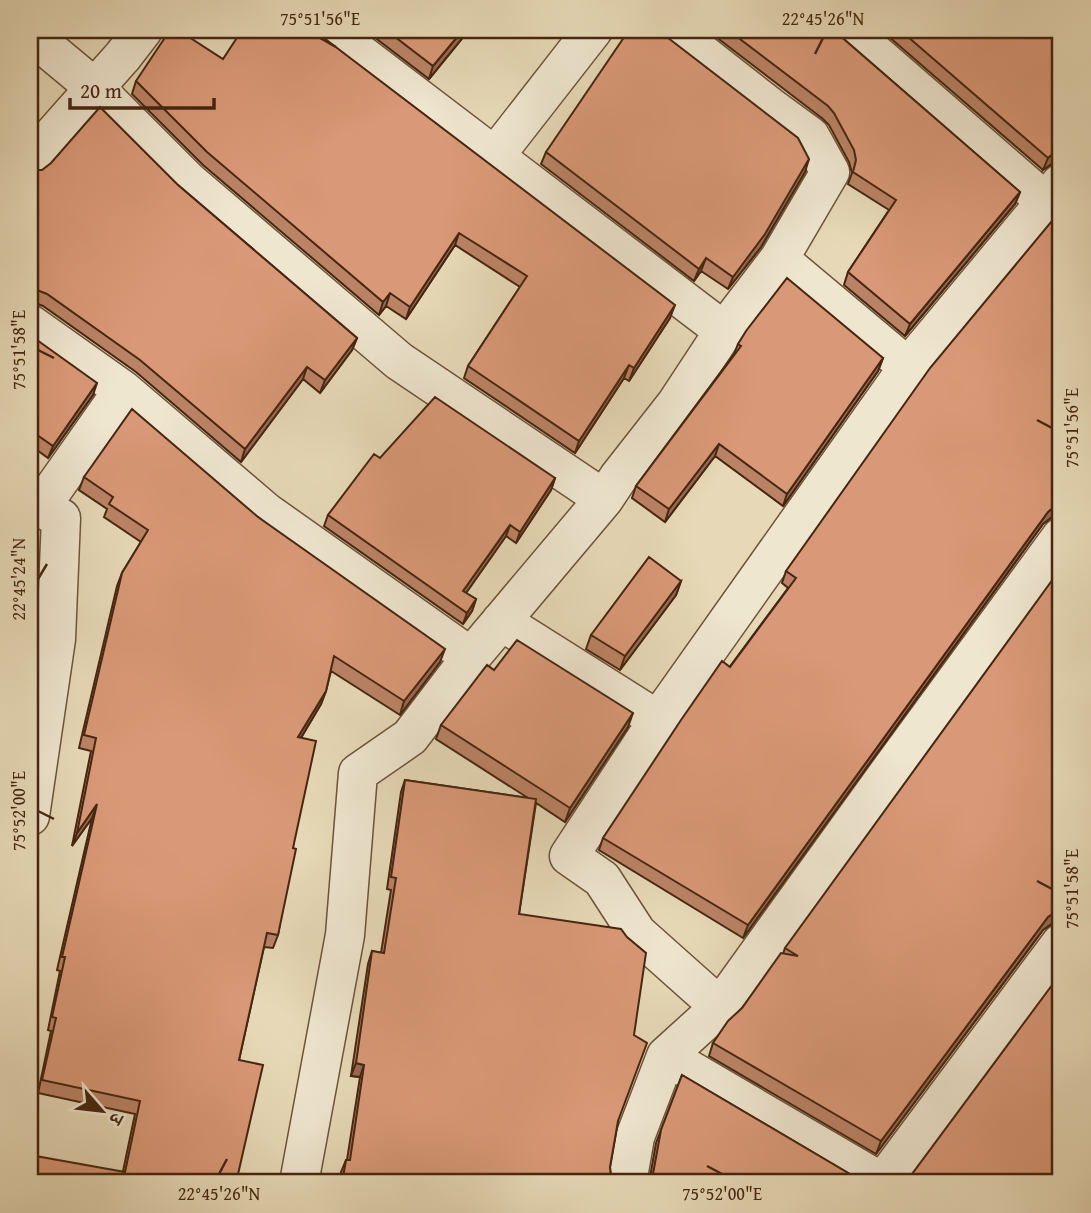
<svg xmlns="http://www.w3.org/2000/svg" width="1091" height="1213" viewBox="0 0 1091 1213" font-family="'Gentium Book Plus','Noto Serif Devanagari',serif">
<style>
.lines{fill:none;stroke-linecap:round;stroke-linejoin:round}
.minor-casing{stroke:#6e533a;stroke-width:41}
.minor{stroke:#efe6d0;stroke-width:38}
.wall{fill:#bb8366;stroke:#462610;stroke-width:2}
.shaded-wall{fill:#986a53;stroke:#462610;stroke-width:2}
.building{fill:#d99877;stroke:#462610;stroke-width:2}
.ticks{fill:none;stroke:#462610;stroke-width:2.5}
.neatline{fill:none;stroke:#462610;stroke-width:2.5}
.ticks-label{font-size:18px;text-anchor:middle;fill:#462610}
</style>
<rect width="100%" height="100%" fill="#e7d9b7"/>
<filter id="stains"><feTurbulence type="fractalNoise" baseFrequency=".00286" numOctaves="4"/><feColorMatrix values="0 0 0 0 .2 0 0 0 0 .09 0 0 0 0 .02 0 0 0 .5 -.17"/></filter>
<radialGradient id="worn" r=".72"><stop offset=".6" stop-color="#630" stop-opacity="0"/><stop offset="1" stop-color="#630" stop-opacity=".3"/></radialGradient>
<g class="lines">
<defs>
<path id="minor" d="M329,30L724,331
M848,30L1045,201
M30,34L95,88L188,181L399,361L604,499
M494,157L593,30
M30,161L123,56L143,30
M779,259L908,367
M30,324L123,390L266,512L471,657
M30,503L61,518L56,639L30,816
M40,508L123,390
M501,621L658,720
M720,1007L637,933L602,879L569,856L658,720L908,367L1061,183
M666,1056L720,1007L892,768L1061,537
M299,1183L345,935L358,773L410,737L471,657L604,499L618,478L676,404L724,331L779,259L830,172L810,136L769,106L672,30
M627,1183L635,1137L666,1056L883,1183
M882,1183L1061,943"/>
</defs>
<use href="#minor" class="minor-casing"/>
<use href="#minor" class="minor"/>
</g>
<path class="wall" d="M365,30H469L429,79Z
M707,30H835L838,34L1020,192L1015,204L905,336L844,285L848,272L889,210L848,184L852,173L849,162L829,125L823,119Z
M881,30H1061V162L1053,163L1043,170Z
M663,34L805,172L761,247L728,289L701,271L694,281L541,164L546,152Z
M320,35L670,318L629,381L624,378L575,453L464,378L468,366L520,287L455,245L406,319L386,306L379,315L203,165L132,94L136,81Z
M30,177L178,185L357,338L352,350L320,393L303,379L241,462L136,372L43,306L33,302L30,303Z
M30,335L93,395L48,458L30,445Z
M738,344L883,358L878,371L783,506L715,456L665,522L632,498L636,486L734,354Z
M380,458L555,478L551,490L516,543L506,536L466,593L476,599L472,611L463,624L324,526L328,515Z
M84,477L258,517L440,662L400,715L331,671L326,691L321,704L301,738L293,848L278,935L273,948L264,947L239,1060L236,1183L123,1171L135,1114L38,1093L51,1031L48,1030L60,971L57,970L92,818L72,846L91,751L79,748L117,586L122,573L141,542L104,517L107,509L79,490Z
M1052,517L1043,524L743,938L599,850L603,838L788,588L782,583L786,571Z
M681,581L676,595L620,670L586,649L591,635Z
M494,670L628,727L565,822L536,803L519,914L618,1122L610,1167L611,1179L615,1183H339L341,1172L346,1160H347L360,1077L351,1076L368,964L372,951L381,953L391,890L387,889L401,792L405,780L528,798L436,739L441,725Z
M1053,923L1043,930L876,1154L709,1056L713,1043L742,1008L783,954L785,948Z
M682,1075L865,1183H649L656,1143Z"/>
<path class="shaded-wall" d="M463,30H469L429,79L433,66Z
M1057,150H1061V162L1053,163L1043,170L1048,158Z
M809,159L805,172L761,247L728,289L733,277Z
M1020,192L1015,204L905,336L910,324Z
M459,233L455,245L406,319L410,307Z
M706,258L701,271L694,281L699,269Z
M37,290L33,302L30,303V291Z
M390,293L386,306L379,315L383,302Z
M675,305L670,318L629,381L634,368Z
M357,338L352,350L320,393L325,380Z
M883,358L878,371L783,506L787,494Z
M629,365L624,378L575,453L579,441Z
M307,367L303,379L241,462L245,449Z
M97,383L93,395L48,458L53,446Z
M719,444L715,456L665,522L669,509Z
M555,478L551,490L516,543L520,532Z
M1061,504V516L1052,517L1043,524L743,938L748,925L1048,512L1056,505Z
M510,525L506,536L459,603L463,591Z
M681,581L676,595L620,670L625,656Z
M476,599L472,611L463,624L467,613Z
M445,649L440,662L400,715L404,701Z
M326,691L321,704L293,751L298,737Z
M633,713L628,727L565,822L570,808Z
M97,804L92,818L72,846L77,833Z
M1058,910H1061V922L1053,923L1043,930L876,1154L881,1141L1048,917Z
M356,1063L364,1065L360,1077L351,1076Z"/>
<path class="building" d="M170,30H178L223,59L242,30H316L320,35L675,305L634,368L629,365L579,441L468,366L527,276L459,233L410,307L390,293L383,302L207,152L136,81Z
M386,30H463L433,66Z
M629,30H659L663,34L798,138L809,159L765,234L733,277L706,258L699,269L546,152Z
M728,30H835L838,34L1020,192L910,324L848,272L896,200L853,172L856,160L854,150L834,113L828,106Z
M900,30H1061V150H1057L1048,158Z
M30,46L35,51L30,58Z
M100,107L178,185L357,338L325,380L307,367L245,449L140,360L47,294L37,290L30,291V177L35,170H42L51,163Z
M1061,210V504L1056,505L1048,512L748,925L603,838L681,720L722,661L730,667L796,578L786,571L930,368Z
M787,278L883,358L787,494L719,444L669,509L636,486L741,346L738,344L746,331Z
M30,335L97,383L53,446L30,430Z
M435,397L555,478L520,532L510,525L463,591L476,599L467,613L328,515L374,454L380,458Z
M132,409L258,517L445,649L404,701L334,656L326,691L298,737L316,741L293,848L296,849L278,935L267,933L239,1060L263,1065L236,1183H30V1155L125,1172L140,1101L42,1080L56,1018L52,1017L65,957H62L97,804L77,833L96,738L84,735L122,573L148,530L109,504L113,497L84,477Z
M649,557L681,581L625,656L591,635Z
M1061,568V910H1058L1048,917L881,1141L713,1043L728,1021L742,1008L781,953L798,956L785,948Z
M517,640L633,713L570,808L441,725L487,665L494,670Z
M405,780L536,799L519,914L621,929L627,937L646,953L634,1035L647,1043L618,1121L610,1167L611,1179L615,1183H342L346,1160H350L364,1065L356,1063L372,951L384,953L396,878L391,877Z
M1061,973V1183H905L906,1182Z
M682,1075L865,1183H649L653,1174L661,1130Z"/>
<path class="ticks" d="M320,38L336,47M815,54L823,38M38,350L54,358M1037,420L1052,428M38,579L47,564M38,811L54,819M1037,881L1052,889M707,1166L722,1174M219,1174L227,1159"/>
<rect width="1091" height="1213" fill="none" stroke="#e7d9b7" stroke-width="77"/>
<g transform="translate(102 1111) rotate(118)" stroke="#efe6d0" stroke-width="5" paint-order="stroke">
<path d="M0-5L12 26L0 18L-12 26Z" fill="#462610"/>
<text y="-10" font-size="19" font-weight="bold" text-anchor="middle" fill="#462610">उ</text>
</g>
<path d="M70 98v10h144v-10" fill="none" stroke="#462610" stroke-width="3.5"/>
<text x="80" y="98" font-size="21" fill="#462610" stroke="#efe6d0" stroke-width="5" paint-order="stroke">20 m</text>
<rect x="38" y="38" width="1014" height="1136" class="neatline"/>
<g class="ticks-label">
<text x="320" y="25">75°51'56"E</text>
<text x="823" y="25">22°45'26"N</text>
<text transform="translate(19 350) rotate(-90)" y="6">75°51'58"E</text>
<text transform="translate(1072 428) rotate(-90)" y="6">75°51'56"E</text>
<text transform="translate(19 579) rotate(-90)" y="6">22°45'24"N</text>
<text transform="translate(19 811) rotate(-90)" y="6">75°52'00"E</text>
<text transform="translate(1072 889) rotate(-90)" y="6">75°51'58"E</text>
<text x="219" y="1200">22°45'26"N</text>
<text x="722" y="1200">75°52'00"E</text>
</g>
<rect width="100%" height="100%" filter="url(#stains)"/>
<rect width="100%" height="100%" fill="url(#worn)"/>
</svg>
